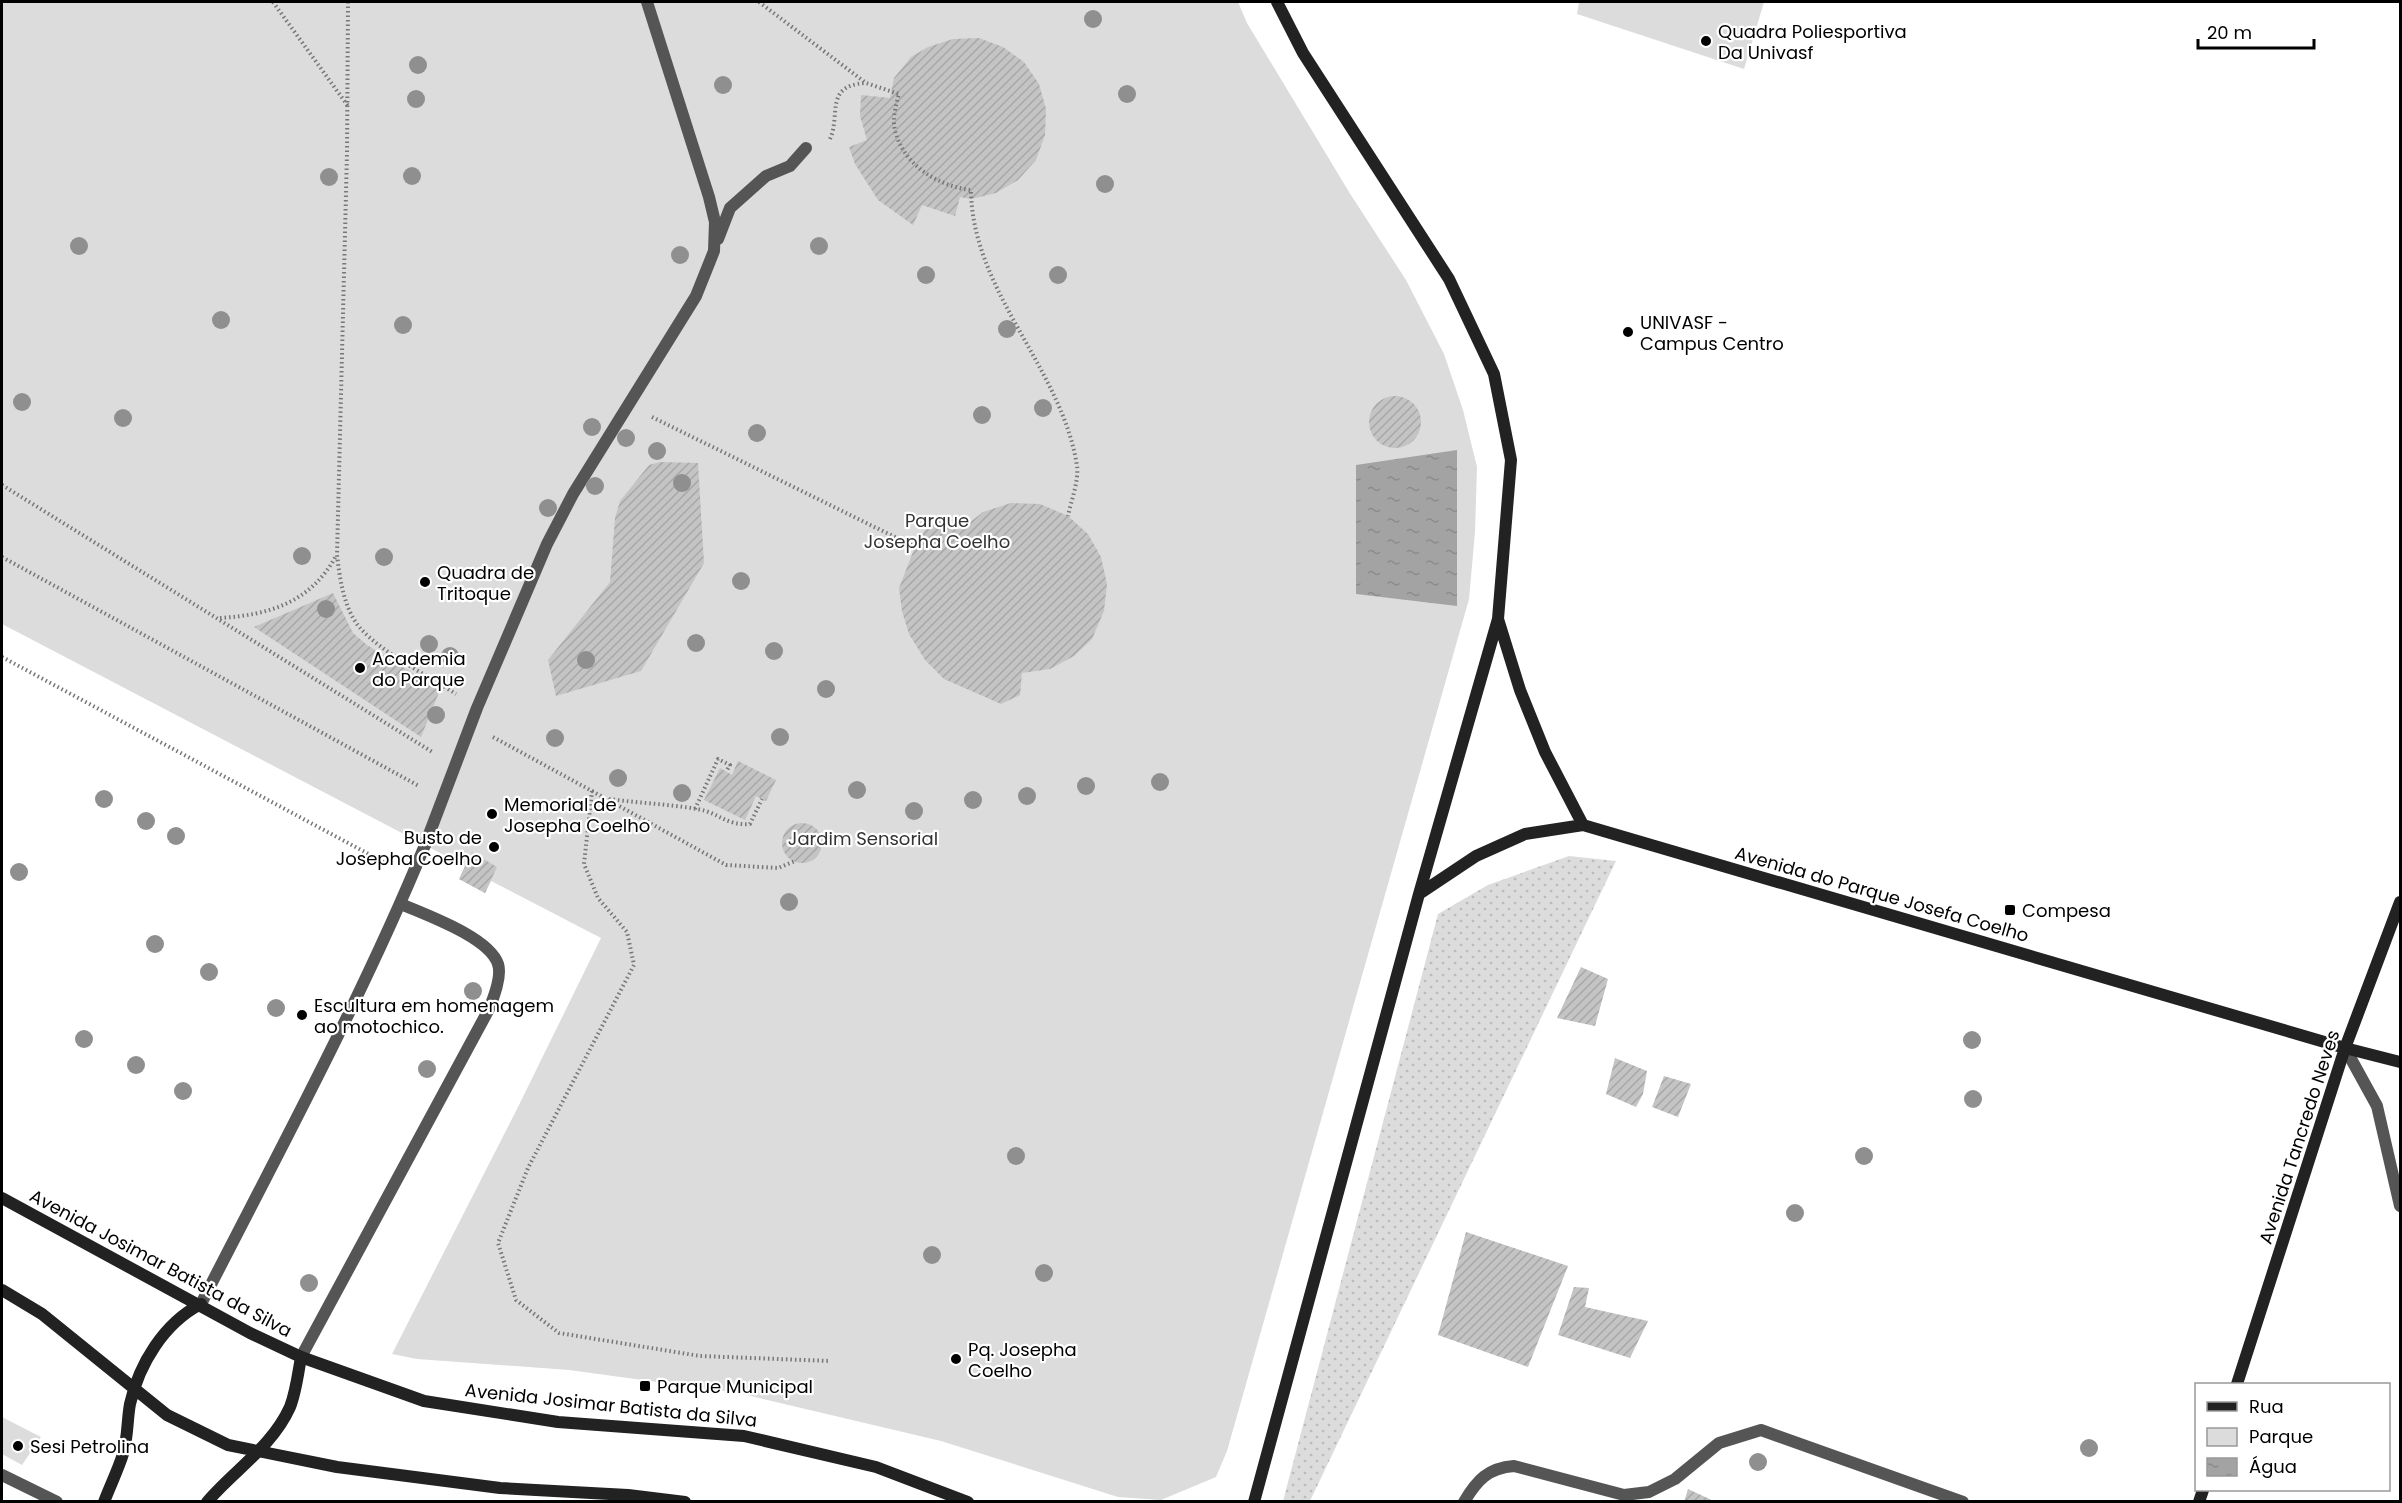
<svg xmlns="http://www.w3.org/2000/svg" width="2402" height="1503" viewBox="0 0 2402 1503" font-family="Poppins,sans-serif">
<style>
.grass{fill:url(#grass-dots)}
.park{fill:#dcdcdc}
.water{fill:url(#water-ripples)}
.building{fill:url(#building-hatch)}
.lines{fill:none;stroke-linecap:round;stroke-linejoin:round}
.path{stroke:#777;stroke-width:4;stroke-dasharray:1.5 3;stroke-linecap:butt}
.lane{stroke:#555;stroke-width:12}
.street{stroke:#555;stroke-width:12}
.secondary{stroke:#222;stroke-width:12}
.tree{fill:#8f8f8f}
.poi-dot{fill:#000;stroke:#fff;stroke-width:2}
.labels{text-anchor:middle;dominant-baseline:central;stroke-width:4.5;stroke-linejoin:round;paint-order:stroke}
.poi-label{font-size:18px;fill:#000;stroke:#fff;text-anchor:start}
.park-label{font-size:18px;fill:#333;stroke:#fff}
.street-label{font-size:18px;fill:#000;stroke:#fff}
</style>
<defs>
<pattern id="grass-dots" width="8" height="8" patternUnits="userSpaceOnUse" patternTransform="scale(1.5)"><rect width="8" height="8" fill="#dcdcdc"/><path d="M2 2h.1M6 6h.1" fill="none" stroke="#bbb" stroke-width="1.8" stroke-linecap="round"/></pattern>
<pattern id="water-ripples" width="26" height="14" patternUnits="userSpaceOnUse" patternTransform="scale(1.5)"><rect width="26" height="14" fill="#a3a3a3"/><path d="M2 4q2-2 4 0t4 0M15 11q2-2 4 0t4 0" fill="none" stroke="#8b8b8b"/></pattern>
<pattern id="building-hatch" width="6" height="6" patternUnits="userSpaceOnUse" patternTransform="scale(1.5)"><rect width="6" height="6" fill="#c4c4c4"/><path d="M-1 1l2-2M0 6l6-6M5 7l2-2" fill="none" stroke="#a7a7a7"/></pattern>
</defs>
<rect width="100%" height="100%" fill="#fff"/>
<path class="grass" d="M1569,856L1616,861L1310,1501H1283L1438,914L1488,885Z"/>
<path class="park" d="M2,2H1238L1247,23L1349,192L1406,280L1444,354L1463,410L1477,467L1475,532L1469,599L1227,1451L1216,1477L1161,1500L1118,1497L941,1441L738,1393L569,1370L417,1359L392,1354L517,1109L601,938L491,881L485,893L459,879L465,866L2,624Z
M1579,2H1764L1744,69L1577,14Z
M2,1417L41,1437L22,1465L2,1454Z"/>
<path class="water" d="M1457,450V606L1356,594V465Z"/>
<path class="building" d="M979,38L1003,47L1024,62L1039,84L1046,109L1045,135L1036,160L1018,180L996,193L971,199L960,197L955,216L922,205L913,225L878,200L855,164L849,147L867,140L860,116L861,95L890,98L894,78L911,57L928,47L953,39Z
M1369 422a26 26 0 1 1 52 0a26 26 0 1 1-52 0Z
M660,462L698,463L704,563L641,671L556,696L548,660L610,582L615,518L620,501L649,465Z
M1011,503L1040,504L1068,516L1088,534L1101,557L1107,584L1104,611L1092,639L1074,656L1050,669L1022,673L1020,695L1001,704L944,679L925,660L909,634L902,611L899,588L915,547L933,516L960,530L983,512Z
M333,593L353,633L367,645L440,690L421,737L254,627Z
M738,761L776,780L766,801L756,796L745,820L704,800L720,768L732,775Z
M782 843a20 20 0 1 1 40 0a20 20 0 1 1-40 0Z
M472,852L497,867L485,893L459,879Z
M1581,967L1608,979L1595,1026L1557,1018Z
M1615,1058L1647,1071L1643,1094L1636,1107L1606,1094Z
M1664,1076L1691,1084L1678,1117L1652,1107Z
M1466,1232L1568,1266L1528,1367L1438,1335Z
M1574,1287L1589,1288L1585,1307L1648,1321L1630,1358L1558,1335Z
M1688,1489L1716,1502H1684Z"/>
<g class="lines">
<path class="path" d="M273,2L348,106
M348,2L347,153L337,555C340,580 344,610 361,629C384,654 427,675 456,694
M759,2L866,83L899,94C896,105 892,119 895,130C903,165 938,186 971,190C972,292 1062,368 1077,466C1079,481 1071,501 1068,516
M830,139C841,115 824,86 865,83
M652,417L915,547
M2,485L434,753
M2,557L419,786
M220,618C270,615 311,602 336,556
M2,657L389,865
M493,737L592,791L584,864L598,898L627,932L634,965L528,1168L498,1243L516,1300L559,1333L700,1356L830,1361
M592,791L726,865L778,868L795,861
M609,799C638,803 668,804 697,809C718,812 726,826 750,824L762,799
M695,809L718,759L730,765L726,772"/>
<path class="lane" d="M201,1304C278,1153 360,1002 425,845
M301,1357L489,1009C494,997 502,976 498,964C489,937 426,915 401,904
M2,1475L57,1502
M1464,1502C1477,1480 1488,1468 1514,1466L1624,1495L1649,1492L1675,1479L1719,1443L1761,1430L1963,1502"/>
<path class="street" d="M718,239L730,208L766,176L790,166L806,148
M425,845L477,708L547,544L573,494L696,296L714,251L715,222L709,197L647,2
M2345,1048L2377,1106L2400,1206"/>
<path class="secondary" d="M1498,619L1520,690L1545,752L1583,825
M1419,894L1476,856L1525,834L1583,825L2345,1048L2400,1062
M2,1198L250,1333L301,1357L424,1401L558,1422L744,1436L876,1467L968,1502
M2,1290L42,1314L167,1415L228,1445L337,1467L500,1488L628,1495L685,1502
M2237,1384L2345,1048L2400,902
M104,1502C110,1486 118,1470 123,1454C128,1438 127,1420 130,1404C139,1364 164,1323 201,1304
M207,1502C234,1470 272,1447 290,1407C296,1392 298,1374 301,1357
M1254,1502L1419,894L1498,619L1511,460L1494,374L1449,279L1303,53L1277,2
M2199,1502L2203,1490"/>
</g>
<g class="tree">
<circle cx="1093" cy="19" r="9"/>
<circle cx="418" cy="65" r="9"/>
<circle cx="723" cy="85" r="9"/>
<circle cx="1127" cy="94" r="9"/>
<circle cx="416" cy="99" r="9"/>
<circle cx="412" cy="176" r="9"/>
<circle cx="329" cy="177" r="9"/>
<circle cx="1105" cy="184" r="9"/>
<circle cx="79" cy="246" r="9"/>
<circle cx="819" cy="246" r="9"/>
<circle cx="680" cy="255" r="9"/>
<circle cx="926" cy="275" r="9"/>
<circle cx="1058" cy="275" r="9"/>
<circle cx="221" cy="320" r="9"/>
<circle cx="403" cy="325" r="9"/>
<circle cx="1007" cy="329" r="9"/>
<circle cx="22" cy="402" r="9"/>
<circle cx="1043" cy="408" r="9"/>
<circle cx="982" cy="415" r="9"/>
<circle cx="123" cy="418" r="9"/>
<circle cx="592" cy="427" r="9"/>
<circle cx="757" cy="433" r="9"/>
<circle cx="626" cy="438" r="9"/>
<circle cx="657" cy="451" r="9"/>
<circle cx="682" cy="483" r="9"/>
<circle cx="595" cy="486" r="9"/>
<circle cx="548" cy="508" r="9"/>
<circle cx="302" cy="556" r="9"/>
<circle cx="384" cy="557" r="9"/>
<circle cx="741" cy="581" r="9"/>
<circle cx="326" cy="609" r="9"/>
<circle cx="696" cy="643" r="9"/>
<circle cx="429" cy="644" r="9"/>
<circle cx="774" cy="651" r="9"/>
<circle cx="450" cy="656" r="9"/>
<circle cx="586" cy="660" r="9"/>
<circle cx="826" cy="689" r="9"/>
<circle cx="436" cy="715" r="9"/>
<circle cx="780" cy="737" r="9"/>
<circle cx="555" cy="738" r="9"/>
<circle cx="618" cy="778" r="9"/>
<circle cx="1160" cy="782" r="9"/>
<circle cx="1086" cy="786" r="9"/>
<circle cx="857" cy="790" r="9"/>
<circle cx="682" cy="793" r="9"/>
<circle cx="1027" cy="796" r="9"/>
<circle cx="104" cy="799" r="9"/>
<circle cx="973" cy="800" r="9"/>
<circle cx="914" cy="811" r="9"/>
<circle cx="146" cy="821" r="9"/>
<circle cx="176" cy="836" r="9"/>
<circle cx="19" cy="872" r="9"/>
<circle cx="789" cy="902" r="9"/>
<circle cx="155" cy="944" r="9"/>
<circle cx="209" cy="972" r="9"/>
<circle cx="473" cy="991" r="9"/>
<circle cx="276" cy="1008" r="9"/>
<circle cx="84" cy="1039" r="9"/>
<circle cx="1972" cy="1040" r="9"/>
<circle cx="136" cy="1065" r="9"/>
<circle cx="427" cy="1069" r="9"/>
<circle cx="183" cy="1091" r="9"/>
<circle cx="1973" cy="1099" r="9"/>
<circle cx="1016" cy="1156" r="9"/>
<circle cx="1864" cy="1156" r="9"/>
<circle cx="1795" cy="1213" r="9"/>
<circle cx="932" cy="1255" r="9"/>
<circle cx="1044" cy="1273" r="9"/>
<circle cx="309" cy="1283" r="9"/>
<circle cx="2089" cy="1448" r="9"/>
<circle cx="1758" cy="1462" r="9"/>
</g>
<g class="poi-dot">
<circle cx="1706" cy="41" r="6"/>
<circle cx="1628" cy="332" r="6"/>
<circle cx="425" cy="582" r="6"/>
<circle cx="360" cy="668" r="6"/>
<circle cx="492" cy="814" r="6"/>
<circle cx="494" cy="847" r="6"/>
<rect x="2004" y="904" width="12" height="12" rx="3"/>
<circle cx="302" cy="1015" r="6"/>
<circle cx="956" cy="1359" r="6"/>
<rect x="639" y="1380" width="12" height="12" rx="3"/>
<circle cx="18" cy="1446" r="6"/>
</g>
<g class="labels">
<g class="poi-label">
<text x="1718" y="31">Quadra Poliesportiva<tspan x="1718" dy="21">Da Univasf</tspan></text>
<text x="1640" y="322">UNIVASF -<tspan x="1640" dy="21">Campus Centro</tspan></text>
<text x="437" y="572">Quadra de<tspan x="437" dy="21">Tritoque</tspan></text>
<text x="372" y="658">Academia<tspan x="372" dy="21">do Parque</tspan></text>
<text x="504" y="804">Memorial de<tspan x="504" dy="21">Josepha Coelho</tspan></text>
<text x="482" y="837" text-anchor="end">Busto de<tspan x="482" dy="21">Josepha Coelho</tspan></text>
<text x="2022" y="910">Compesa</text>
<text x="314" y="1005">Escultura em homenagem<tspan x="314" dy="21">ao motochico.</tspan></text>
<text x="968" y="1349">Pq. Josepha<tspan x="968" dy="21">Coelho</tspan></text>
<text x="657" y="1386">Parque Municipal</text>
<text x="30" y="1446">Sesi Petrolina</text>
</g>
<g class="park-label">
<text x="937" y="520">Parque<tspan x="937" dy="21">Josepha Coelho</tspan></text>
<text x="863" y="838">Jardim Sensorial</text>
</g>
<g class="street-label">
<text transform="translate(1882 894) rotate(16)">Avenida do Parque Josefa Coelho</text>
<text transform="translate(2299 1137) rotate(-72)">Avenida Tancredo Neves</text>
<text transform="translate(161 1263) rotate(28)">Avenida Josimar Batista da Silva</text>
<text transform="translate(611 1405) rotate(6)">Avenida Josimar Batista da Silva</text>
</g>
</g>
<rect width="2402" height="1503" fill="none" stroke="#000000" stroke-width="6"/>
<rect x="2195" y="1383" width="195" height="108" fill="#ffffff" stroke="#999999" stroke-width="1.5"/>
<rect x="2207" y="1402" width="30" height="9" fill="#222222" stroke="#999999" stroke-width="1.5"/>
<text x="2249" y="1413" font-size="18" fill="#000000">Rua</text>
<rect x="2207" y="1428" width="30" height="18" fill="#dcdcdc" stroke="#999999" stroke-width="1.5"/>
<text x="2249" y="1443" font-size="18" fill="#000000">Parque</text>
<rect x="2207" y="1458" width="30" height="18" fill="url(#water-ripples)" stroke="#999999" stroke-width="1.5"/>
<text x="2249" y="1473" font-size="18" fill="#000000">Água</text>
<path d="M2198 39v9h116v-9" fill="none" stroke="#000000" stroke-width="3"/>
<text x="2207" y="39" font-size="18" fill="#000000" stroke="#ffffff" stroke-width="4.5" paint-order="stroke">20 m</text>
</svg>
